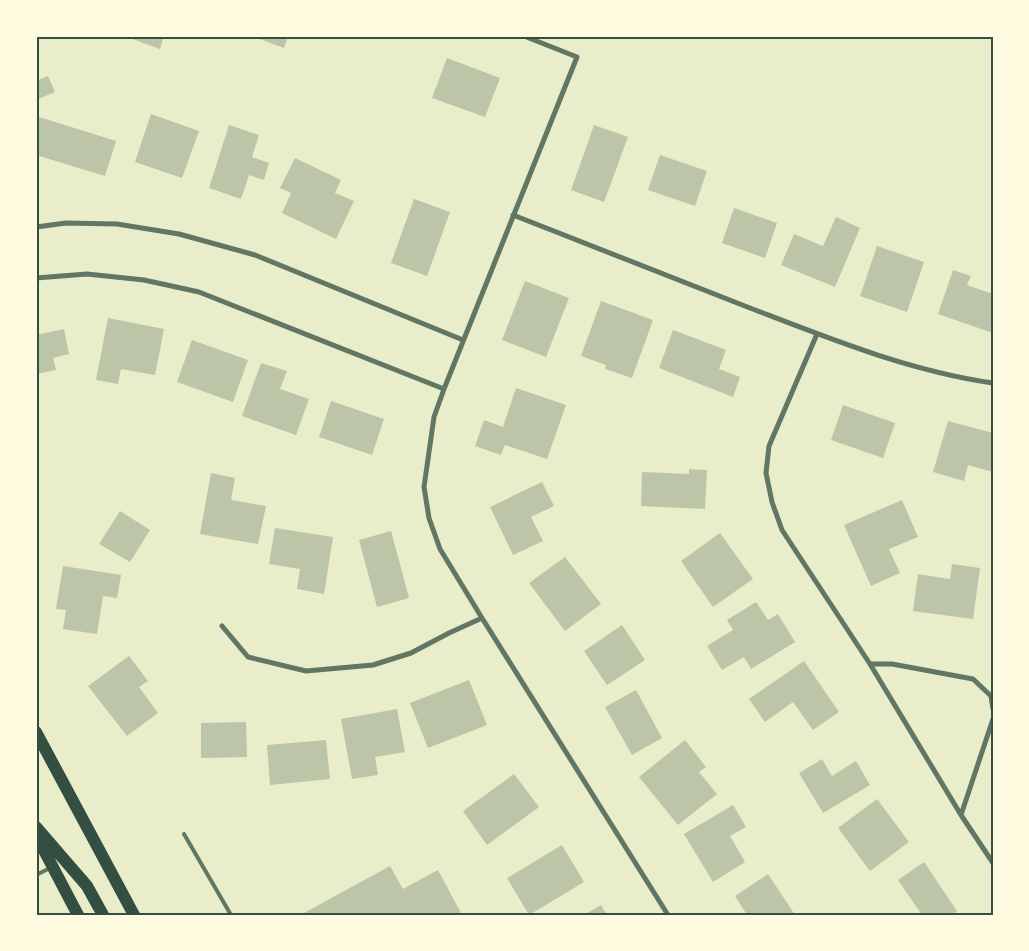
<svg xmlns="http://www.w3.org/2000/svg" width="1029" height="951" viewBox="0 0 1029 951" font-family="'Public Sans',sans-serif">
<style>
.building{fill:#bcc5a7}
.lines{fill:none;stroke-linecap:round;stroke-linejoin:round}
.service{stroke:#617663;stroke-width:4}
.minor{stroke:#617663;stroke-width:5}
.primary{stroke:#344e41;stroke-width:12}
.neatline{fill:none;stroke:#344e41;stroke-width:2}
</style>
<rect width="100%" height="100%" fill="#e9edc9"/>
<path class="building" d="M124,36H164L160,49Z
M251,36H288L284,48Z
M447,58L500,78L485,117L432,98Z
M48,76L55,92L36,100V81Z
M151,114L199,131L182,178L135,162Z
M36,116L116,141L105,176L36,155Z
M229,125L259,135L252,157L269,163L264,180L249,175L241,199L209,188Z
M594,125L628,137L604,202L571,190Z
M660,155L707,171L695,206L648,190Z
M295,158L341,180L335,193L354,201L336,239L282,213L291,193L280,188Z
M414,199L450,212L427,276L391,263Z
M734,208L777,223L765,258L722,243Z
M836,217L860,228L835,287L781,265L794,234L823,246Z
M877,246L924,262L907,312L860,296Z
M953,270L971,276L967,285L993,294V333L938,314Z
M525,281L569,298L546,357L502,340Z
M601,301L653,320L632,378L605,369L606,365L581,356Z
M108,318L164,329L155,375L121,369L118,384L96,380Z
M64,329L69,354L53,358L56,370L36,374V335Z
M673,330L726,350L719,369L740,377L733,397L659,368Z
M192,340L248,360L233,402L177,382Z
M261,363L287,371L280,389L309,399L296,435L242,416Z
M516,388L566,405L547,459L505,445L501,455L475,446L484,420L503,427Z
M331,401L384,419L372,455L319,437Z
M843,405L895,423L883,458L831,440Z
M948,421L993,433V472L968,465L964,481L933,472Z
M689,469L707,470L705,509L641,506L642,472L689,474Z
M211,473L235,478L231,500L266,506L258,544L200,534Z
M542,482L554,506L531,517L543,541L513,555L490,507Z
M902,500L918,537L889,549L900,573L871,586L844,525Z
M120,511L150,530L130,562L99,544Z
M275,528L333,537L324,594L297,589L300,569L269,564Z
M391,531L409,598L377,607L359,540Z
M720,533L753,579L713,607L681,561Z
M565,557L601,604L565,631L529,583Z
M952,564L980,568L973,619L913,611L918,574L950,579Z
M63,566L121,575L117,598L103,596L97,634L63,629L66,610L56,609Z
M756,602L768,620L778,614L795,642L751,669L744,657L722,670L707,646L733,630L727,620Z
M622,625L645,660L607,685L584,651Z
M129,656L148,681L139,687L158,713L127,736L88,686Z
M804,661L839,712L813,730L793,702L765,722L749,699Z
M469,680L487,725L428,748L410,703Z
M636,690L662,738L632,755L605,707Z
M397,709L405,752L375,757L378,775L352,779L341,719Z
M246,722L247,757L201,758V723Z
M326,740L330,779L270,785L267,745Z
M685,740L706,767L699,772L717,794L678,825L639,777Z
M822,759L832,776L856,761L870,785L823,813L799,773Z
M514,774L539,807L487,845L463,811Z
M877,799L909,842L870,871L838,828Z
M733,805L746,827L730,836L745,862L713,882L684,834Z
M562,845L584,882L529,915L507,878Z
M924,862L957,911L952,915H922L898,880Z
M390,866L403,889L438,870L462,915H305L304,913Z
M768,874L795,915H747L735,896Z
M601,905L607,915H584Z"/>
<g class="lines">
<path class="service" d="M184,834L231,915
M36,875L50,868"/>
<path class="minor" d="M524,36L577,57L444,389L434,417L424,487L429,518L440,549L482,618L668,915
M513,215C592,246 671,277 750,308C828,338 909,371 993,383
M36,227L66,223L117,224L179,234L255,255L463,340
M36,278L87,274L144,280L199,292L444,389
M817,334L769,446L766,473L772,502L782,530L870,664L961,815L993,863
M222,626L248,657L306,671L373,665L411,653L449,633L482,618
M870,664H892L973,679L991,696L993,709
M961,815L993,719"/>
<path class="primary" d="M36,732L134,915
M36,827L87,886L103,915
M36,835L78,915"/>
</g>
<rect width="1029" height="951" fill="none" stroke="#fefae0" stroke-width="75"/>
<rect x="38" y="38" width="954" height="876" class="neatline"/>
</svg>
